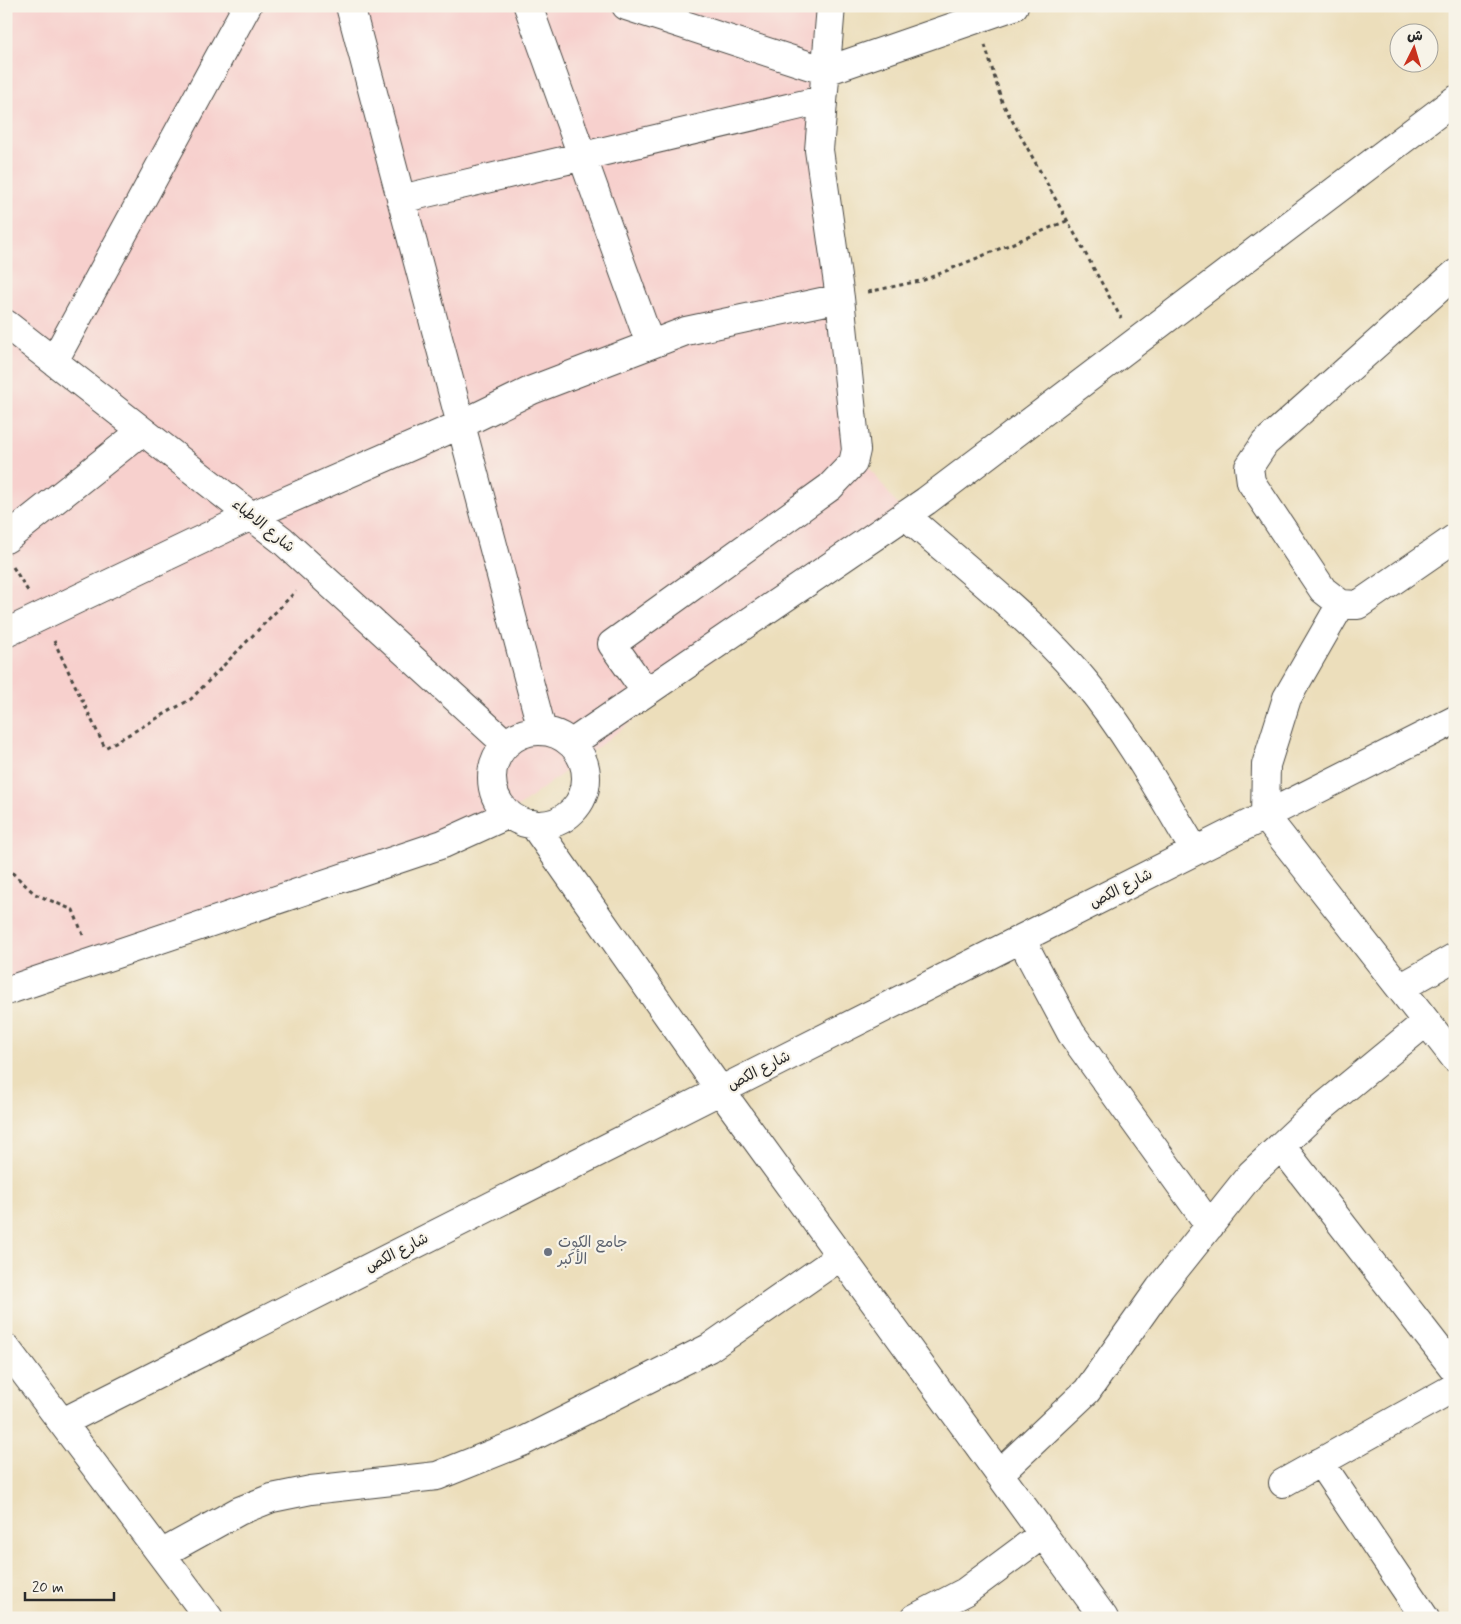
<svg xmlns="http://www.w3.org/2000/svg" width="1461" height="1624" viewBox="0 0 1461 1624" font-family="Mynerve,'Playpen Sans Arabic',sans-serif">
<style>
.built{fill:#f7d0cd}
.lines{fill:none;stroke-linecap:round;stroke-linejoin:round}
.minor-casing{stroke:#484641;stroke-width:30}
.path{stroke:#484641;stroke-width:3;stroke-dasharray:4 4;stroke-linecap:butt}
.minor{stroke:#fff;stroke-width:28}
.worship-dot{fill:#6b7280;stroke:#f7f3e8;stroke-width:2}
.labels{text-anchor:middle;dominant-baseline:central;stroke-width:4.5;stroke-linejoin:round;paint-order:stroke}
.street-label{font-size:15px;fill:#2b2b2b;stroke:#f7f3e8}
.worship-label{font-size:15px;fill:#5b616d;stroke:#f7f3e8;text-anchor:start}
</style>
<rect width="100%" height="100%" fill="#f7f3e8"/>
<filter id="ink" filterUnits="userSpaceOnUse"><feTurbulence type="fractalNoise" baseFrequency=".02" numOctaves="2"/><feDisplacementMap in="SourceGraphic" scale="10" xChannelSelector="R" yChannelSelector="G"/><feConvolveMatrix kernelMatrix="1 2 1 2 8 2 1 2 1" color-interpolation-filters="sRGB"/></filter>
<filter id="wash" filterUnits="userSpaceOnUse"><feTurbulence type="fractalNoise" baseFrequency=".0096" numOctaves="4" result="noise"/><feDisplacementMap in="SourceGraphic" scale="20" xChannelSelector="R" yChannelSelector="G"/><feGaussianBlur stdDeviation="1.12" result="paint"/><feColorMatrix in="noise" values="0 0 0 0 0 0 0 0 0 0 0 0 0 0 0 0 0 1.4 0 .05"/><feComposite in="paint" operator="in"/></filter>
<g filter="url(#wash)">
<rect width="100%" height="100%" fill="#ecdebb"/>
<path class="built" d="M6,6H830L819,150L856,450L905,515L509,814L6,989Z"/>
</g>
<g filter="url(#ink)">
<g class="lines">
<defs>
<path id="minor" d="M350,6L542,730
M528,6L650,344
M626,6L826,71L1014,6
M401,199L822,100
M1455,274L1265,443L1249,467L1251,482L1323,590L1341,604L1358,605L1455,538
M6,324L282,540L506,744
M54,361L247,6
M905,515C964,567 1037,623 1086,683C1128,734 1161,794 1195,851
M6,539L142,431
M1341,604L1287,698L1266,765L1265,816L1455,1058
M6,633L251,516L462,424L532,390L686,331L840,298
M646,692L612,644L830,487L853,463L856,450L840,298L819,150L831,6
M492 778a47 47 0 1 1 94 0a47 47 0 1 1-94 0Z
M572,743L926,501L1455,100
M533,824L720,1090L1104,1618
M1021,939L1071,1033L1210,1226
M1400,988L1455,957
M6,991L443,844L509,814
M1281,1146L1455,1370
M6,1348L209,1618
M63,1422L1455,720
M1320,1462L1425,1618
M999,1474L1087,1391L1160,1288L1251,1174L1318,1111L1426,1022
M1283,1483L1455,1387
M161,1554L239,1511L272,1498L311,1490L437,1476L522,1442L709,1348L841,1256
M915,1618L965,1592L1043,1534"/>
</defs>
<use href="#minor" class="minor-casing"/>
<path class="path" d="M985,45L1002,102L1121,318
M868,292L924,280L1069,220
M13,567L28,591
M54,641L105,748L191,699L296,591
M6,867L35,894L73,910L83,935"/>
<use href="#minor" class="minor"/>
</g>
</g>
<circle class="worship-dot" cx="548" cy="1252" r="5"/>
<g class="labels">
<g class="street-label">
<text transform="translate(263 526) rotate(39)">شارع الاطباء</text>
<text transform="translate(1121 889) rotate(-27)">شارع الكص</text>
<text transform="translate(759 1071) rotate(-27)">شارع الكص</text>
<text transform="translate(397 1253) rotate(-27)">شارع الكص</text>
</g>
<g class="worship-label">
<text x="558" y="1243">جامع الكوت<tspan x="558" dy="17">الأكبر</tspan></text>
</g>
</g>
<rect width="1461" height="1624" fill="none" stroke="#f7f3e8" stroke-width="25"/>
<g transform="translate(1414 48) rotate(5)"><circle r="24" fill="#f7f3e8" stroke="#a5a39c"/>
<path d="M0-4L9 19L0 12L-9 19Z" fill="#c8321e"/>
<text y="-8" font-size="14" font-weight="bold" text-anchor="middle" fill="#2b2b2b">ش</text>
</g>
<path d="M25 1592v8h89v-8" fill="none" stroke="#2b2b2b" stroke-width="2.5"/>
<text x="32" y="1592" font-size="15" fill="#2b2b2b" stroke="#f7f3e8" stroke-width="4" paint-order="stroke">20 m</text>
</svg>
